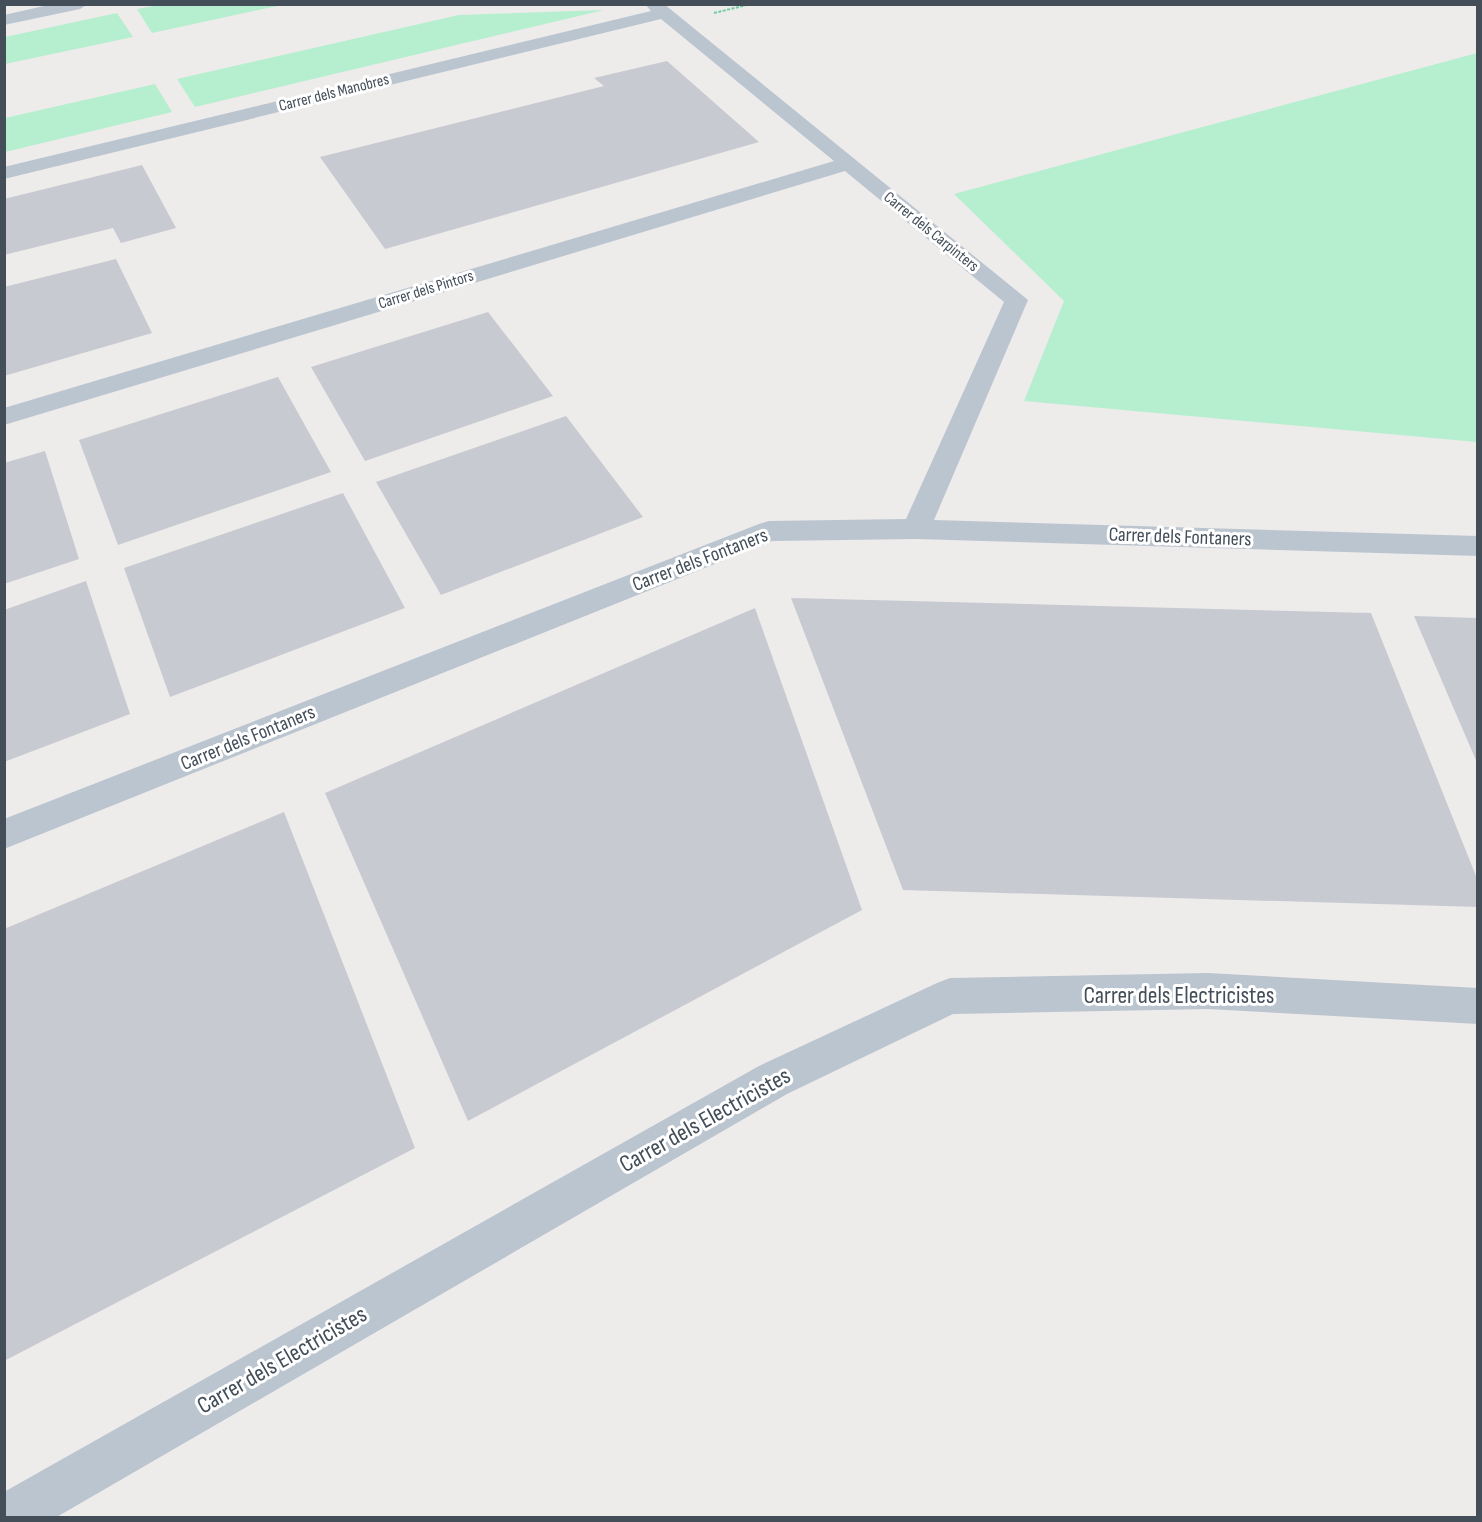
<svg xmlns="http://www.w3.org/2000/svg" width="1482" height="1522" viewBox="0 0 1482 1522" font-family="'Sofia Sans Condensed',sans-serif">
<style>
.green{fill:#b6efcf}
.building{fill:#c8cad1}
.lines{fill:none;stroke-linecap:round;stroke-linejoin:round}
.path{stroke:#6ecda3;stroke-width:2;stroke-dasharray:3 1.5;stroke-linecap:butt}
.minor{fill:#bbc5cf;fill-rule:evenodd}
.labels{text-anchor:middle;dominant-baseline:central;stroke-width:6;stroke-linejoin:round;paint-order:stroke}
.far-street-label{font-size:16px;fill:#434e59;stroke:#fff}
.street-label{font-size:20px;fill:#434e59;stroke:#fff}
.near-street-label{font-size:24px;fill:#434e59;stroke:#fff}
</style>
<rect width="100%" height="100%" fill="#eeebeb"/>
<path class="green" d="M159,5V4L282,5L152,33L137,9Z
M604,10L195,107L177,79L459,15Z
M117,13L133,37L5,64V37Z
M1477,53V442L1024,401L1064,301L954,194Z
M155,84L172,112L5,152V118Z"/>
<path class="building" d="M667,61L759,142L385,249L320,157L604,86L594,78Z
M142,165L176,228L121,243L113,228L4,255V199Z
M116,259L152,333L4,376V287Z
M488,312L553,396L365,461L311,367Z
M278,377L331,472L118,545L79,440Z
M566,416L643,517L441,595L376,482Z
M45,451L79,559L4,584V463Z
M343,493L405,608L170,697L124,568Z
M86,581L130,714L4,762V610Z
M791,598L1371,613L1478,881V907L903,890Z
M755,608L862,910L468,1121L325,793Z
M1414,616L1478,618V765Z
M284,812L415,1148L4,1361V929Z"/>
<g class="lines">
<path class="path" d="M714,13L751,4"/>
<path class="minor" d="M53,4H88L80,9L4,25V15Z
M645,4H664L1028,300L934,520L1478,536V556L916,539L772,541L4,849V819L759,524L769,521L906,519L1004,302L845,171L4,425V408L834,161L661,19L4,179V167L651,11Z
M1208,973L1478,988V1024L1208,1009L953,1014L787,1094L55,1518H4V1492L759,1066L937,983L950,978Z"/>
</g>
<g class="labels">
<g class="far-street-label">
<text transform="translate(334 93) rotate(-14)">Carrer dels Manobres</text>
<text transform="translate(931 232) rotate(39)">Carrer dels Carpinters</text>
<text transform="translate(426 290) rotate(-17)">Carrer dels Pintors</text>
</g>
<g class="street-label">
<text transform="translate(1180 537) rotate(2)">Carrer dels Fontaners</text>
<text transform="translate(700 560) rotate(-21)">Carrer dels Fontaners</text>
<text transform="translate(248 738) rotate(-22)">Carrer dels Fontaners</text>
</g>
<g class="near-street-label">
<text x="1179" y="995">Carrer dels Electricistes</text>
<text transform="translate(705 1120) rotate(-29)">Carrer dels Electricistes</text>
<text transform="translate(282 1360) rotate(-30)">Carrer dels Electricistes</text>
</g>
</g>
<rect width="1482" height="1522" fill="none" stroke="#434e59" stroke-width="12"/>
</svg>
